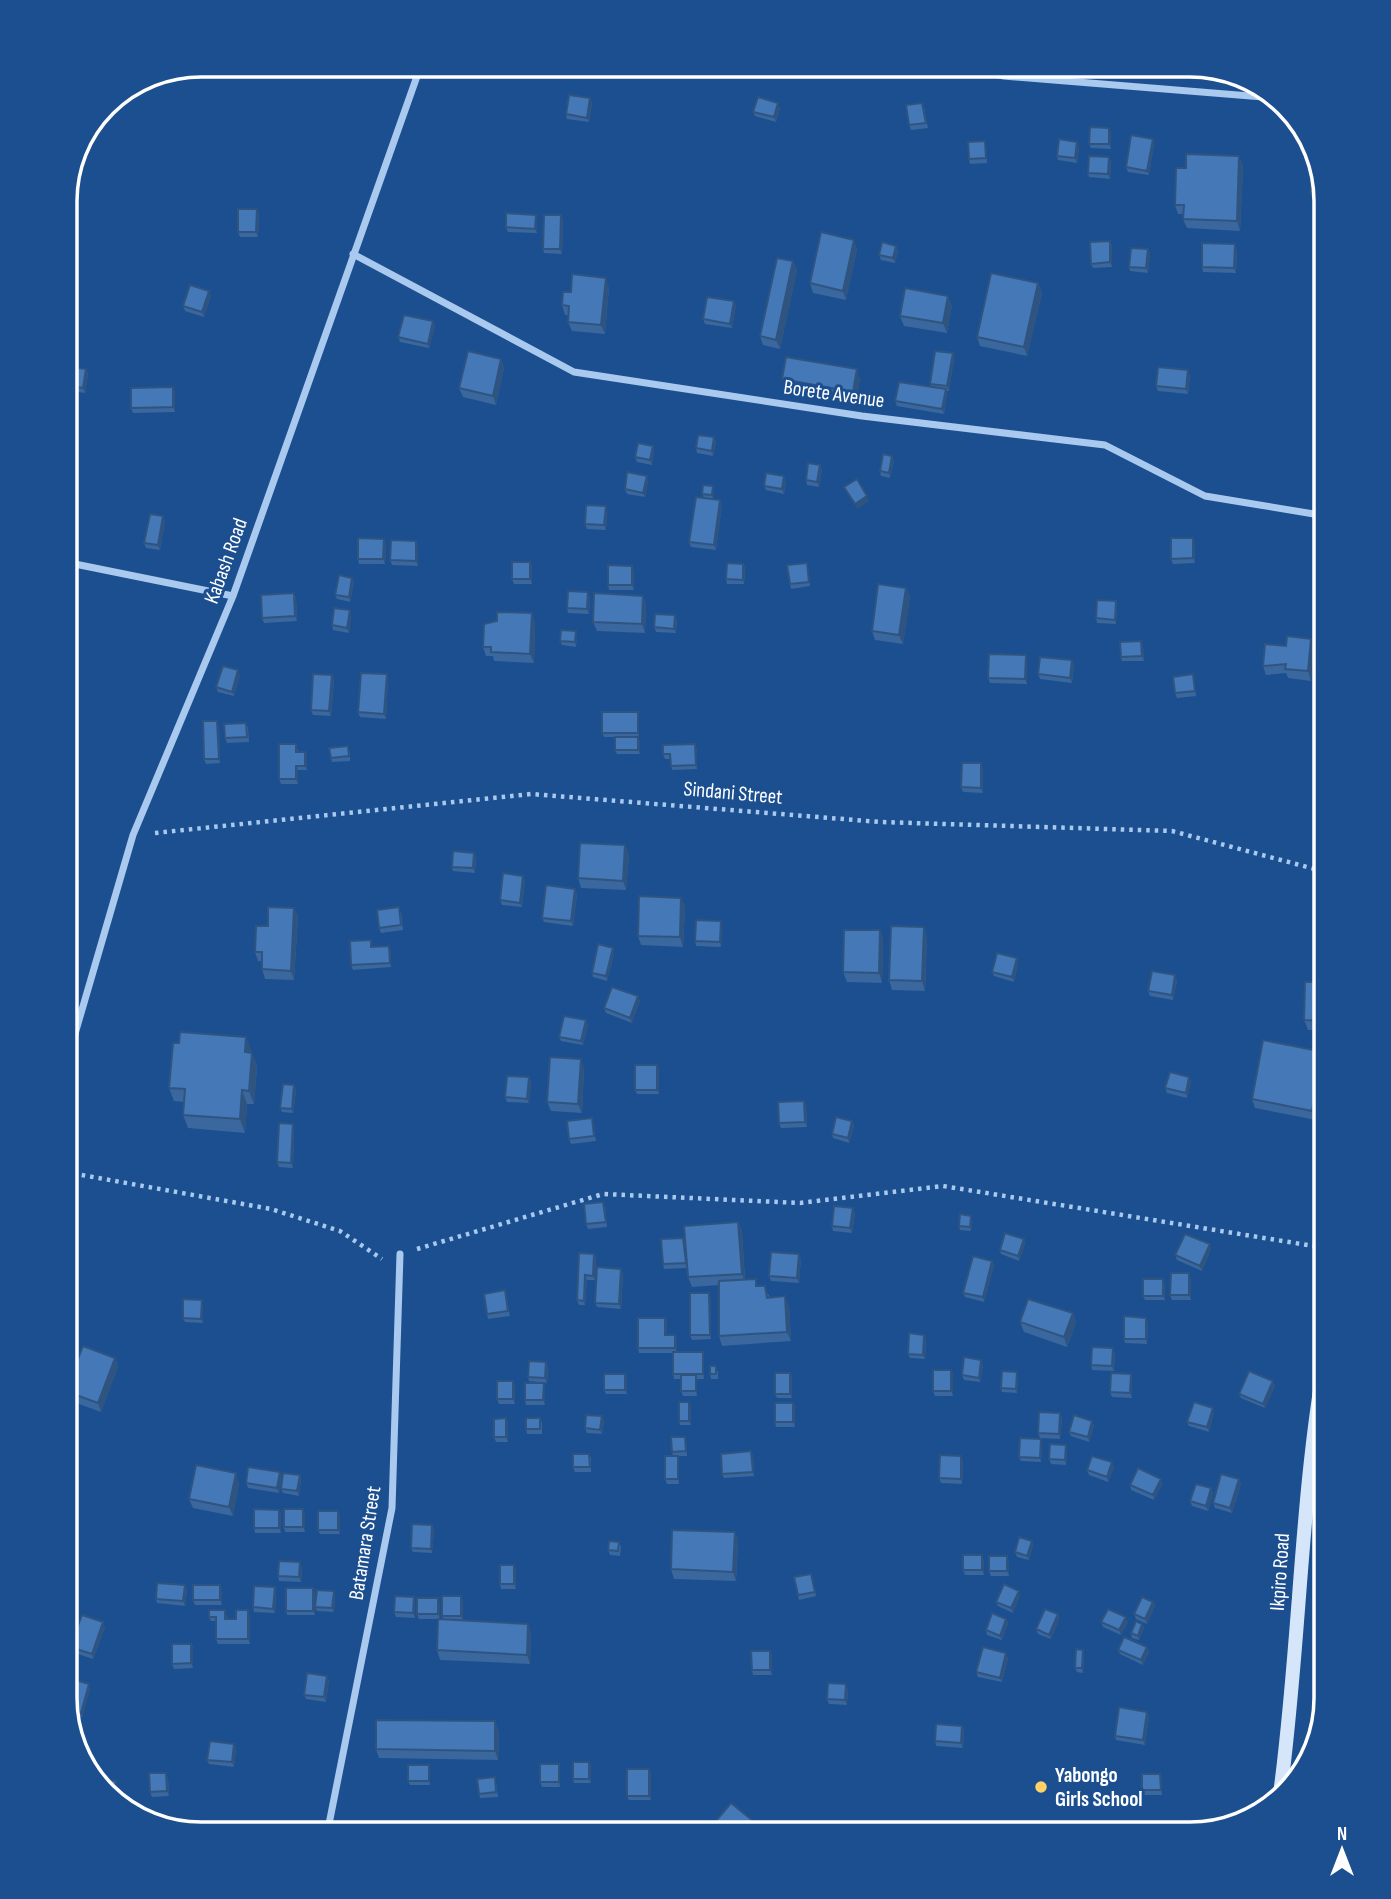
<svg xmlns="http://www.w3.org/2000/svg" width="1391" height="1899" viewBox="0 0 1391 1899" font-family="'Sofia Sans Condensed',sans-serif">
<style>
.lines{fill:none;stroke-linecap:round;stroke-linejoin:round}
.path{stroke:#a9c9ee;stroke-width:4.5;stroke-dasharray:3.5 5;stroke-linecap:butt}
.street{stroke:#a9c9ee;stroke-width:7}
.secondary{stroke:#d6e6fa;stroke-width:14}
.wall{fill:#3a679d}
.shaded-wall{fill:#305480}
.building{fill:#4478b7;stroke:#305480;stroke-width:2}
.poi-dot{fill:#ffd166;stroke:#1b4f8f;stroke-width:2.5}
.labels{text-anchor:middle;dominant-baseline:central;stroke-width:6;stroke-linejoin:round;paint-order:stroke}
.street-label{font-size:21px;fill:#fff;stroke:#1b4f8f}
.poi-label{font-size:21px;font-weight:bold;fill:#fff;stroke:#1b4f8f;text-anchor:start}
.rim{fill:none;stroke:#fff;stroke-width:3.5}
</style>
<rect width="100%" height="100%" fill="#1b4f8f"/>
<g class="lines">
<path class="path" d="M155,833L531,794L880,822L1172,831L1326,872
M65,1172L271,1209L340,1231L382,1259
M417,1249L603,1194L800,1203L943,1186L1326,1248"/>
<path class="street" d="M955,65L1004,76L1274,98
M353,254L574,372L862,416L1105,445L1205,496L1326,516
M65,562L233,596
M65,1068L133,835L233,596L421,65
M327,1834L392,1508L400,1254"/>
<path class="secondary" d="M1280,1794C1300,1648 1300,1499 1326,1354"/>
</g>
<path class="wall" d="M1187,65H1199L1208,68L1188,67Z
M590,98L592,103L589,122L567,119L566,114Z
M924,107L928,128L911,130L909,125Z
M780,108L776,122L755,116L753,112Z
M1111,132V149L1091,148L1089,144Z
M985,141L986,146L987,163L970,164L969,159Z
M1077,142L1079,147L1077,163L1058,160L1057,156Z
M1154,143L1149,175L1128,172L1126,167Z
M1239,156L1243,166L1240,231L1187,228L1183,219L1184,214H1178L1175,205L1186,168Z
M1109,157L1111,162L1110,179L1089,177L1088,173Z
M1315,159L1326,201V204L1314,202L1310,193Z
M257,209L259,214L258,237H240L238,232Z
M536,215L537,219V233L508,232L506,227Z
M561,215L563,220L562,254L544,253L543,249Z
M1110,241L1112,246V267L1093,268L1091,264Z
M857,249L846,300L813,293L810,283Z
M1148,249L1150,254L1148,273L1130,271L1129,267Z
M1237,249L1236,273L1203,272L1202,267Z
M898,250L895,263L881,260L879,255Z
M793,261L797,270L780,349L763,345L760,336Z
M1038,283L1042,293L1027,356L980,346L977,337Z
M609,287L605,334L572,331L568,322L569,315H565L562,305L571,292Z
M211,295L204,317L185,311L183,306Z
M736,305L732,328L705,324L703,319Z
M952,305L947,333L904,326L900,316Z
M435,326L429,348L400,342L398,337Z
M953,353L954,358L949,391H946L947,394L944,414L897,406L895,401L931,387L930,384Z
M501,359L504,368L496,405L463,397L459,388Z
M65,366L88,373L85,393L65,390Z
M1190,375L1188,394L1158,391L1156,386Z
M782,379H860L856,401L785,388Z
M173,387L175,392V412L133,413L131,408Z
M714,437L716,442L713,456L697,453L696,448Z
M653,446L654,451L652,465L637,462L635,457Z
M892,456L894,461L890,478L881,476L880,471Z
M820,465L822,470L819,487L807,485L806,480Z
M648,481L645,497L627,494L625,489Z
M786,481L784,494L766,490L764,486Z
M65,484L77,496L69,531L65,530Z
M714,490L713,499L722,505L716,550L691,547L689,542L704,498L702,494Z
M607,511L606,530L587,529L585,524Z
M165,521L160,550L146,548L144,543Z
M1194,542L1195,563L1173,564L1171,559Z
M386,543L385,564H359L358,559Z
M418,546V566L392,565L390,560Z
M743,564L745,568L744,584H727L726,579Z
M532,566V584H514L512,579Z
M808,567L810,586L791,589L790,584Z
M634,571V590H609L608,585Z
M352,578L354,582L350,602L337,599L335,595Z
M906,588L910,597L903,644L875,640L872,631Z
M294,593L296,598L297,621L264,623L262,618Z
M643,596L646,605L645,633L597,631L593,622Z
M590,597L589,614L568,613L567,608Z
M1117,606L1116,624L1097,623L1096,618Z
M532,613L535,623L534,663L494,661L493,656H486L483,647Z
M351,615L349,633L333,630L332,625Z
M677,619L676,633L656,632L654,627Z
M577,635L576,647L562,645L560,641Z
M1143,646L1144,661H1122L1121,657Z
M1286,646L1315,648L1311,681L1288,678L1286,673L1266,675L1263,666Z
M1027,660V684L990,683L988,678Z
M1074,665L1072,683L1040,679L1038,674Z
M387,674L388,679L386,719L360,717L358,712Z
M1193,674L1196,696L1177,698L1175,693Z
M240,675L234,696L218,692L216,687Z
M334,679L331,716L313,715L311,710Z
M639,717V737H638L640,742V754H617L615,750V737H604L602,733Z
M246,723L248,728L249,742L227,743L225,738Z
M219,726L220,763L206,764L204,759Z
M695,744L697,749V769L672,770L670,759H665L663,754Z
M298,749V752H305L307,756V770H298V784H281L279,779Z
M350,751V761L332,762L331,758Z
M983,768V793L963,792L961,787Z
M625,845L629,855L626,890L581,888L578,878Z
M476,857L475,873L453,871L452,867Z
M525,880L522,907L502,905L500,900Z
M575,889L577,894L573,926L544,922L542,918Z
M681,898L685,907L683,947L641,945L638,936Z
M294,908L298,917L294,980L265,979L262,969V961H258L255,952L268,926Z
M401,912L403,930L381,933L379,928Z
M722,926L721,947L696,946L695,941Z
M924,927L927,937L925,991L892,990L889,980Z
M880,930L883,940L882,983L847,982L843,972Z
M371,940L372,947L391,951V967L353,970L351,965Z
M614,953L607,981L593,977L592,973Z
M1017,958L1018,963L1014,982L994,976L992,972Z
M1177,980L1173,1000L1150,996L1148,991Z
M1326,982V1030H1308L1304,1020Z
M640,1001L632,1023L606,1013L604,1008Z
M588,1025L583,1045L561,1041L559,1037Z
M246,1037L257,1067L254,1104H247L245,1133L188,1128L183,1115L184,1102L174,1101L169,1088L179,1043Z
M1324,1052L1316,1120L1255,1108L1252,1099Z
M584,1068L582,1113L551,1111L547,1102Z
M659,1069V1094H637L635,1090Z
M529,1077L531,1082L529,1103L507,1102L505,1097Z
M1189,1077L1191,1082L1187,1098L1167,1093L1165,1088Z
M294,1085L296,1090L293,1113L282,1112L280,1108Z
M804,1101L806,1106L807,1127L781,1128L779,1123Z
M852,1121L854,1126L849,1143L833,1138L832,1134Z
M593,1123L596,1141L571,1144L569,1139Z
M293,1124L294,1128L293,1168L279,1167L277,1162Z
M605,1206L607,1227L588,1229L586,1224Z
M853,1208L855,1213L852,1233L833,1231L832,1226Z
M972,1220L971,1231L960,1230L959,1226Z
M738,1222L742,1231L745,1280L759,1286L769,1295V1297L789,1306L791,1341L722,1346L719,1336V1285L692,1287L688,1277Z
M683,1238L685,1243L687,1268L664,1269L663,1264Z
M1024,1239L1025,1244L1019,1261L1001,1254L1000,1250Z
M1211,1249L1202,1271L1177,1260L1175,1255Z
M579,1253L594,1254L596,1258L595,1280H587L585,1305H579L577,1300Z
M801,1258L799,1283L771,1281L769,1276Z
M992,1261L994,1265L984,1302L965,1297L963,1293Z
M623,1273L621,1309L597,1307L595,1303Z
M1191,1278V1300H1172L1170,1295Z
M1165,1284V1300H1145L1143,1296Z
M505,1290L510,1316L488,1319L487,1314Z
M711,1298V1339L692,1340L690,1335Z
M203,1305V1323L185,1322L183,1318Z
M1073,1313L1076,1323L1067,1347L1024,1332L1020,1322Z
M665,1318L667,1322V1335H675L677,1339V1352H703L704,1356V1379H697V1396H683L681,1391V1379H674L673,1374V1353H639L638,1348Z
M1148,1322L1147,1344L1125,1343L1124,1339Z
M924,1335L926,1339L925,1359L910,1358L908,1354Z
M1115,1353L1114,1371L1092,1370L1091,1365Z
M115,1358L118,1367L101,1412L65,1399V1365L74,1369Z
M546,1362L548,1367L547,1383L529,1381L528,1377Z
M983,1364L980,1382L964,1380L962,1375Z
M718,1371V1379H711L710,1374Z
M1017,1372L1018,1376L1017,1393L1002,1392L1001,1388Z
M790,1373L792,1377V1398H777L775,1394Z
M625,1374L627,1379V1394H606L604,1390Z
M953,1374V1396H935L933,1391Z
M1132,1379V1398L1112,1397L1110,1392Z
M544,1383L545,1388V1405H526L525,1400Z
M515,1386V1404H499L497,1399Z
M1275,1386L1265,1408L1241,1398L1239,1394Z
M689,1402L691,1407V1425H680L679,1421Z
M793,1403L795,1407V1427H776L775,1422Z
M1060,1413L1062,1418L1060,1439L1040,1438L1038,1433Z
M1214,1413L1209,1432L1189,1426L1187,1422Z
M602,1416L604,1421L602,1434L587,1433L585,1428Z
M506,1418L508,1423V1442H496L494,1437Z
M540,1418L542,1423V1434H527L526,1429Z
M1092,1421L1094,1426L1089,1442L1071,1436L1069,1432Z
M686,1441L687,1456H678L679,1461V1484H667L665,1479L673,1456L672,1452Z
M1042,1443L1041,1462L1021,1461L1019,1457Z
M1066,1445L1067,1450L1066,1465L1051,1464L1049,1459Z
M751,1451L753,1456L754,1476L724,1478L722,1474Z
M589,1454L591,1458V1472H575L573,1467Z
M963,1460L962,1484L941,1483L939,1478Z
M1114,1467L1108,1482L1089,1475L1087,1470Z
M282,1476L279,1493L248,1488L246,1483Z
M301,1479L299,1496L283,1493L281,1489Z
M239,1483L233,1516L193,1508L189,1499Z
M1162,1484L1154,1500L1131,1490L1130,1485Z
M1241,1484L1232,1513L1215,1508L1213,1503Z
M1211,1488L1213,1493L1208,1511L1192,1506L1190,1501Z
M279,1510L281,1515V1533H255L254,1528Z
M338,1511L340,1516V1534H320L318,1530Z
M305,1513V1532H285L284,1527Z
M432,1525L434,1529L432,1553L413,1552L411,1548Z
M735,1532L738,1541L736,1581L674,1579L671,1569Z
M619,1542L621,1547L620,1556L610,1555L608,1550Z
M1033,1545L1029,1560L1017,1557L1015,1552Z
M984,1560V1575H965L963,1570Z
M1009,1561V1576H991L989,1571Z
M302,1567L301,1582L279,1581L278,1576Z
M516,1569V1589H501L500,1584Z
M811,1574L816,1596L799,1600L798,1595Z
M275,1587L276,1592L275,1613L254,1612L253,1607Z
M313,1588L315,1593V1605L335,1596L334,1612L317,1611L315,1607V1615H287L286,1611Z
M222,1589V1605H195L193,1600Z
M187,1590L185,1606L157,1603L156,1599Z
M1020,1595L1013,1613L998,1606L996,1602Z
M461,1596L463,1601V1620L531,1633L530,1664L440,1660L437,1650L444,1620L442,1616Z
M414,1597L415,1602V1618L396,1617L394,1612Z
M1153,1602L1155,1606L1147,1624L1136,1619L1134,1614Z
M440,1603V1619H419L417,1614Z
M225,1610L227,1619H236L250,1615V1644H218L216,1639V1621H211L209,1617Z
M1058,1614L1059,1619L1051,1639L1038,1634L1036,1629Z
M1006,1619L1008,1623L1002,1640L987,1635L986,1630Z
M1101,1622H1128L1121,1635L1103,1627Z
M1142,1624L1144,1628L1139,1640L1132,1638L1131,1633Z
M105,1627L93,1659L72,1652L70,1647Z
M191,1644L193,1648V1668L174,1669L172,1664Z
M1147,1647L1149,1652L1143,1665L1120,1654L1118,1650Z
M1083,1650L1084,1654L1083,1673L1077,1672L1075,1668Z
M770,1651L772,1656V1675H753L752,1670Z
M1008,1658L1002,1682L978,1677L976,1672Z
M329,1680L326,1702L306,1699L304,1695Z
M90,1689L82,1717L69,1714L65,1698Z
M848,1689L847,1705L829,1704L827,1699Z
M1147,1712L1149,1716L1145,1745L1116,1740L1115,1736Z
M962,1726L964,1730L963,1748L936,1746L935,1741Z
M499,1731L498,1760L379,1758L376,1749Z
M236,1748L234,1767L209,1764L207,1760Z
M589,1762L591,1766V1783H574L573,1779Z
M559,1764L560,1768V1787H542L540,1782Z
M649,1769L651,1774V1800H629L627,1796Z
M430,1770V1785H410L408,1781Z
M495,1777L496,1782L498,1797L480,1798L479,1794Z
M168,1778L169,1796L152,1797L150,1792Z
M1162,1779V1795H1144L1142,1790Z"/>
<path class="shaded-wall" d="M590,98L592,103L589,122L587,118Z
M778,103L780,108L776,122L774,117Z
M1109,128L1111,132V149L1109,144Z
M1153,139L1154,143L1149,175L1147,171Z
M1077,142L1079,147L1077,163L1075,158Z
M1239,156L1243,166L1240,231L1237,221Z
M1109,157L1111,162L1110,179L1108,174Z
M257,209L259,214L258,237L256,232Z
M536,215L537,219V233L535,229Z
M561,215L563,220L562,254L560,249Z
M854,240L857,249L846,300L843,291Z
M1110,241L1112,246V267L1110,262Z
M1235,244L1237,249L1236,273L1234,268Z
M896,246L898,250L895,263L893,258Z
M1148,249L1150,254L1148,273L1146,268Z
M793,261L797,270L780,349L776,340Z
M606,278L609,287L605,334L601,325Z
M1038,283L1042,293L1027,356L1024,347Z
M209,291L211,295L204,317L202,312Z
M948,296L952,305L947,333L943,323Z
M734,301L736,305L732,328L730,324Z
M433,321L435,326L429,348L428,344Z
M953,353L954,358L949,391L947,386Z
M501,359L504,368L496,405L493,396Z
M86,369L88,373L85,393L83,388Z
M857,369L860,379L856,401L853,392Z
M1188,370L1190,375L1188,394L1186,389Z
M173,387L175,392V412L173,407Z
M946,389L947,394L944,414L942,409Z
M714,437L716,442L713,456L712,451Z
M653,446L654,451L652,465L650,460Z
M892,456L894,461L890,478L889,473Z
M820,465L822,470L819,487L817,482Z
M647,476L648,481L645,497L643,493Z
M784,476L786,481L784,494L782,489Z
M74,486L77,496L69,531L66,522Z
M713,486L714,490L713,500L712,495Z
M867,496L869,501L857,509L855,504Z
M720,500L722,505L716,550L714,545Z
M606,506L607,511L606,530L604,525Z
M163,516L165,521L160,550L158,545Z
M1193,538L1194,542L1195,563L1193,558Z
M384,539L386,543L385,564L383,559Z
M416,541L418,546V566L416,561Z
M530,562L532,566V584L530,579Z
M743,564L745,568L744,584L743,580Z
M632,566L634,571V590L632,585Z
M352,578L354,582L350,602L349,597Z
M906,588L910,597L903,644L899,635Z
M588,592L590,597L589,614L587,609Z
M294,593L296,598L297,621L295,616Z
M643,596L646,605L645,633L642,624Z
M1116,601L1117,606L1116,624L1115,620Z
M350,610L351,615L349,633L347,628Z
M532,613L535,623L534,663L530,654Z
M675,615L677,619L676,633L674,629Z
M576,631L577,635L576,647L575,642Z
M1311,639L1315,648L1311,681L1308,671Z
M1141,641L1143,646L1144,661L1142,656Z
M1026,655L1027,660V684L1025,679Z
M1072,660L1074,665L1072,683L1070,678Z
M238,670L240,675L234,696L232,692Z
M387,674L388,679L386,719L384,714Z
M332,675L334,679L331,716L329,711Z
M638,712L639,717V737L638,733Z
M217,721L219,726L220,763L219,759Z
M68,723L69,727L65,737V729Z
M638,737L640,742V754L638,750Z
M695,744L697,749V769L696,765Z
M305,752L307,756V770L305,766Z
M981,763L983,768V793L981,788Z
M296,766L298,770V784L296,779Z
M625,845L629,855L626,890L623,881Z
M474,853L476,857L475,873L473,868Z
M523,876L525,880L522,907L520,903Z
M575,889L577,894L573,926L571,921Z
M681,898L685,907L683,947L680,937Z
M294,908L298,917L294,980L291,971Z
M721,921L722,926L721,947L720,942Z
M924,927L927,937L925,991L922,981Z
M880,930L883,940L882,983L879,973Z
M389,946L391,951V967L390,963Z
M613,948L614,953L607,981L606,976Z
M1017,958L1018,963L1014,982L1012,977Z
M1175,975L1177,980L1173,1000L1172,995Z
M638,996L640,1001L632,1023L630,1018Z
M586,1020L588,1025L583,1045L581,1041Z
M246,1037L251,1050L250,1066L245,1052Z
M1324,1052L1326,1057V1067L1316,1120L1312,1111Z
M252,1053L257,1067L254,1104L249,1091Z
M581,1059L584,1068L582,1113L578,1104Z
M657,1065L659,1069V1094L657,1090Z
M529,1077L531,1082L529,1103L527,1099Z
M1189,1077L1191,1082L1187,1098L1186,1093Z
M294,1085L296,1090L293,1113L292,1109Z
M242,1090L247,1104L245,1133L240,1119Z
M804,1101L806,1106L807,1127L805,1122Z
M852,1121L854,1126L849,1143L848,1138Z
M293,1124L294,1128L293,1168L291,1163Z
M853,1208L855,1213L852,1233L850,1228Z
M971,1216L972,1220L971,1231L970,1227Z
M738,1222L742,1231L745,1283L742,1274Z
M1024,1239L1025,1244L1019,1261L1018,1256Z
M1210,1244L1211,1249L1202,1271L1200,1266Z
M594,1254L596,1258L595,1280L593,1276Z
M799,1254L801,1258L799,1283L797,1278Z
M992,1261L994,1265L984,1302L983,1297Z
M621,1269L623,1273L621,1309L619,1304Z
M1189,1273L1191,1278V1300L1189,1295Z
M585,1275L587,1280L585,1305L584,1301Z
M1163,1279L1165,1284V1300L1163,1296Z
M709,1293L711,1298V1339L710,1335Z
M785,1296L789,1306L791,1341L787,1332Z
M202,1300L203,1305V1323L201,1319Z
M1073,1313L1076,1323L1067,1347L1064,1337Z
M665,1318L667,1322V1339L665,1335Z
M1146,1318L1148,1322L1147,1344L1146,1339Z
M675,1335L677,1339V1353L675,1348Z
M924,1335L926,1339L925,1359L923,1355Z
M1113,1348L1115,1353L1114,1371L1112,1366Z
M703,1352L704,1356V1379L703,1374Z
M115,1358L118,1367L101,1412L98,1403Z
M981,1360L983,1364L980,1382L979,1378Z
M546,1362L548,1367L547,1383L545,1378Z
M951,1370L953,1374V1396L951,1391Z
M1017,1372L1018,1376L1017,1393L1016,1389Z
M790,1373L792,1377V1398L790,1394Z
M625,1374L627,1379V1394L625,1390Z
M1131,1374L1132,1379V1398L1130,1393Z
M696,1375L697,1380V1396L696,1391Z
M513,1381L515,1386V1404L513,1399Z
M1273,1381L1275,1386L1265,1408L1263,1404Z
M544,1383L545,1388V1405L543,1400Z
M689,1402L691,1407V1425L689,1421Z
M793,1403L795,1407V1427L793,1422Z
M1213,1408L1214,1413L1209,1432L1207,1427Z
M1060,1413L1062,1418L1060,1439L1059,1434Z
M602,1416L604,1421L602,1434L600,1430Z
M506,1418L508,1423V1442L506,1437Z
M1092,1421L1094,1426L1089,1442L1088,1437Z
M1041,1439L1042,1443L1041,1462L1040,1458Z
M1066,1445L1067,1450L1066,1465L1065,1460Z
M751,1451L753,1456L754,1476L753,1472Z
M678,1456L679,1461V1484L678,1479Z
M961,1456L963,1460L962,1484L961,1479Z
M1112,1462L1114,1467L1108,1482L1107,1477Z
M280,1472L282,1476L279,1493L277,1488Z
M236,1473L239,1483L233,1516L229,1507Z
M300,1475L301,1479L299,1496L297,1491Z
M1161,1479L1162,1484L1154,1500L1153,1495Z
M1239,1479L1241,1484L1232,1513L1230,1508Z
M1211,1488L1213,1493L1208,1511L1206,1506Z
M303,1509L305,1513V1532L303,1527Z
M279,1510L281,1515V1533L279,1528Z
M338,1511L340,1516V1534L338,1530Z
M432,1525L434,1529L432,1553L431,1549Z
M735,1532L738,1541L736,1581L733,1572Z
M74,1541L75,1546L69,1565L68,1560Z
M1032,1541L1033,1545L1029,1560L1027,1556Z
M982,1555L984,1560V1575L982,1570Z
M1007,1556L1009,1561V1576L1007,1571Z
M300,1562L302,1567L301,1582L299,1577Z
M514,1565L516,1569V1589L514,1584Z
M185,1585L187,1590L185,1606L183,1601Z
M220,1585L222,1589V1605L220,1600Z
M275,1587L276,1592L275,1613L273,1609Z
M313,1588L315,1593V1615L313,1611Z
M334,1591L335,1596L334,1612L332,1608Z
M1019,1591L1020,1595L1013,1613L1011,1608Z
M461,1596L463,1601V1620L461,1616Z
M414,1597L415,1602V1618L413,1613Z
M438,1598L440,1603V1619L438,1614Z
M1153,1602L1155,1606L1147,1624L1145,1619Z
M248,1610L250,1615V1644L248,1639Z
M1058,1614L1059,1619L1051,1639L1049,1635Z
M1126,1617L1128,1622L1121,1635L1119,1630Z
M1006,1619L1008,1623L1002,1640L1000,1636Z
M103,1622L105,1627L93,1659L92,1654Z
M528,1624L531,1633L530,1664L527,1655Z
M1142,1624L1144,1628L1139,1640L1138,1636Z
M191,1644L193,1648V1668L191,1663Z
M1147,1647L1149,1652L1143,1665L1141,1660Z
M1083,1650L1084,1654L1083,1673L1082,1668Z
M770,1651L772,1656V1675L770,1670Z
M1006,1653L1008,1658L1002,1682L1000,1678Z
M327,1676L329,1680L326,1702L324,1697Z
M89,1684L90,1689L82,1717L81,1713Z
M846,1684L848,1689L847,1705L845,1700Z
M1147,1712L1149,1716L1145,1745L1143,1740Z
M495,1721L499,1731L498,1760L495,1751Z
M962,1726L964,1730L963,1748L961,1743Z
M234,1744L236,1748L234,1767L232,1762Z
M589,1762L591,1766V1783L589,1779Z
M559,1764L560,1768V1787L559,1782Z
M429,1765L430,1770V1785L429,1781Z
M649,1769L651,1774V1800L649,1796Z
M166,1773L168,1778L169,1796L167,1791Z
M1160,1774L1162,1779V1795L1161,1790Z
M116,1781L117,1786L116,1799L113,1797Z
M758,1825L761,1834H750Z"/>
<path class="building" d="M569,95L590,98L587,118L566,114Z
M758,97L778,103L774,117L753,112Z
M922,103L926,123L909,125L906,105Z
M1090,127L1109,128V144H1089Z
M1131,135L1153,139L1147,171L1126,167Z
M1059,139L1077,142L1075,158L1057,156Z
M985,141L986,158L969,159L968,142Z
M1186,154L1239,156L1237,221L1183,219L1184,205H1175L1176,168H1186Z
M1089,156L1109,157L1108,174L1088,173Z
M1315,159L1325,195L1310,193Z
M238,209H257L256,232H238Z
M506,213L536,215L535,229L506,227Z
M544,215H561L560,249H543Z
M821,232L854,240L843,291L810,283Z
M1110,241V262L1091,264L1090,242Z
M882,242L896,246L893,258L879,255Z
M1202,243L1235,244L1234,268L1202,267Z
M1131,248L1148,249L1146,268L1129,267Z
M777,258L793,261L776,340L760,336Z
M991,273L1038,283L1024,347L977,337Z
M572,274L606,278L601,325L568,322L569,306L562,305L563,292H571Z
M190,285L209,291L202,312L183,306Z
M905,288L948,296L943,323L900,316Z
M707,297L734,301L730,324L703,319Z
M404,315L433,321L428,344L398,337Z
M468,351L501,359L493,396L459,388Z
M935,351L953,353L947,386L930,384Z
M786,357L857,369L853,392L782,379Z
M65,366L86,369L83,388L65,385Z
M1158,367L1188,370L1186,389L1156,386Z
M899,382L946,389L942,409L895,401Z
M173,387V407L131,408V388Z
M698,435L714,437L712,451L696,448Z
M638,443L653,446L650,460L635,457Z
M883,454L892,456L889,473L880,471Z
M808,463L820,465L817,482L806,480Z
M627,472L647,476L643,493L625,489Z
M766,473L784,476L782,489L764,486Z
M857,479L867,496L855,504L844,487Z
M65,484L74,486L66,522H65Z
M703,485L713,486L712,495L702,494Z
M696,497L720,500L714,545L689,542Z
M586,505L606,506L604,525L585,524Z
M150,514L163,516L158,545L144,543Z
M358,538L384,539L383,559H358Z
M1171,538H1193V558L1171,559Z
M391,540L416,541V561L390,560Z
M512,562H530V579H512Z
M727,563L743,564V580L726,579Z
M807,563L809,582L790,584L787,565Z
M608,565L632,566V585H608Z
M339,575L352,578L349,597L335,595Z
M878,584L906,588L899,635L872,631Z
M568,591L588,592L587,609L567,608Z
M294,593L295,616L262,618L261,595Z
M594,593L643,596L642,624L593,622Z
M1097,600L1116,601L1115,620L1096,618Z
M334,608L350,610L347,628L332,625Z
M497,612L532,613L530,654L491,652V647H483L484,624L497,621Z
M655,614L675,615L674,629L654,627Z
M561,630L576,631L575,642L560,641Z
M1287,636L1311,639L1308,671L1285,669L1286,664L1263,666L1265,644L1286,646Z
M1141,641L1142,656L1121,657L1120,642Z
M989,654L1026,655L1025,679L988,678Z
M1040,657L1072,660L1070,678L1038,674Z
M223,666L238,670L232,692L216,687Z
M361,673L387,674L384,714L358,712Z
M313,674L332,675L329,711L311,710Z
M1193,674L1195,691L1175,693L1173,677Z
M602,712H638V733H602Z
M203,721H217L219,759H204Z
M246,723L247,737L225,738L224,724Z
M615,737H638V750H615Z
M279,744H296V752H305V766H296V779H279Z
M695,744L696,765L671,766L670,754H663V745Z
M348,746L349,756L331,758L329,748Z
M962,763H981V788L961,787Z
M580,843L625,845L623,881L578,878Z
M453,851L474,853L473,868L452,867Z
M503,873L523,876L520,903L500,900Z
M546,885L575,889L571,921L542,918Z
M639,896L681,898L680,937L638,936Z
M268,907L294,908L291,971L262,969V952H255L256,926H268Z
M399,907L401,925L379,928L377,910Z
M696,920L721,921L720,942L695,941Z
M891,926L924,927L922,981L889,980Z
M844,930H880L879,973L843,972Z
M371,940V947L389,946L390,963L351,965L350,941Z
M598,944L613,948L606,976L592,973Z
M997,953L1017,958L1012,977L992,972Z
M1152,971L1175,975L1172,995L1148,991Z
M1305,982H1326V1021L1304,1020Z
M612,987L638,996L630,1018L604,1008Z
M564,1016L586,1020L581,1041L559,1037Z
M180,1032L246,1037L245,1052L252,1053L249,1091L242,1090L240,1119L183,1115L185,1089L169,1088L173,1043H179Z
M1263,1040L1324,1052L1312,1111L1252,1099Z
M550,1057L581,1059L578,1104L547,1102Z
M635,1065H657V1090H635Z
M1170,1072L1189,1077L1186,1093L1165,1088Z
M507,1076L529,1077L527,1099L505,1097Z
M283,1084L294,1085L292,1109L280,1108Z
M804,1101L805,1122L779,1123L778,1102Z
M836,1117L852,1121L848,1138L832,1134Z
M592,1118L594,1136L569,1139L567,1121Z
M279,1123L293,1124L291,1163L277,1162Z
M603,1202L606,1222L586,1224L584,1204Z
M834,1206L853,1208L850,1228L832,1226Z
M960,1214L971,1216L970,1227L959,1226Z
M738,1222L742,1274L688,1277L684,1226Z
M1005,1233L1024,1239L1018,1256L1000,1250Z
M1185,1234L1210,1244L1200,1266L1175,1255Z
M683,1238L686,1263L663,1264L661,1239Z
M771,1252L799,1254L797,1278L769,1276Z
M579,1253L594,1254L593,1276L585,1275L584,1301L577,1300Z
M973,1256L992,1261L983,1297L963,1293Z
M597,1267L621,1269L619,1304L595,1303Z
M1171,1273H1189V1295H1170Z
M756,1279V1286H765L767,1298L785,1296L787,1332L719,1336V1281Z
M1143,1279H1163V1296H1143Z
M505,1290L508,1311L487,1314L484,1294Z
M690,1293H709L710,1335H690Z
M183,1299L202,1300L201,1319L183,1318Z
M1028,1299L1073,1313L1064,1337L1020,1322Z
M1124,1316L1146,1318V1339H1124Z
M638,1318H665V1335H675V1348H638Z
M909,1333L924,1335L923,1355L908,1354Z
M83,1346L115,1358L98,1403L65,1391V1365L74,1369Z
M1092,1347L1113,1348L1112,1366L1091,1365Z
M673,1352H703V1374H673Z
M964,1357L981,1360L979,1378L962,1375Z
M529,1361L546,1362L545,1378L528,1377Z
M710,1366H716V1374H710Z
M933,1370H951V1391H933Z
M1002,1371L1017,1372L1016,1389L1001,1388Z
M1249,1371L1273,1381L1263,1404L1239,1394Z
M775,1373H790V1394H775Z
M1111,1373L1131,1374L1130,1393L1110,1392Z
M604,1374H625V1390H604Z
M681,1375H696V1391H681Z
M497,1381H513V1399H497Z
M525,1383H544L543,1400H525Z
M679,1402H689V1421H679Z
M1194,1402L1213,1408L1207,1427L1187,1422Z
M775,1403H793V1422H775Z
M1039,1412L1060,1413L1059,1434L1038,1433Z
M586,1415L602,1416L600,1430L585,1428Z
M1074,1415L1092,1421L1088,1437L1069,1432Z
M506,1418V1437H494V1419Z
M526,1418H540V1429H526Z
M671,1437H685L686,1451L672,1452Z
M1020,1438L1041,1439L1040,1458L1019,1457Z
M1050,1444L1066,1445L1065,1460L1049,1459Z
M751,1451L753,1472L722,1474L721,1454Z
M573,1454H589L590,1467H573Z
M940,1455L961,1456V1479L939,1478Z
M665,1456H678V1479H665Z
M1092,1456L1112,1462L1107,1477L1087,1470Z
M196,1465L236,1473L229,1507L189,1499Z
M248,1467L280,1472L277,1488L246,1483Z
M1138,1468L1161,1479L1153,1495L1130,1485Z
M283,1473L300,1475L297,1491L281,1489Z
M1221,1474L1239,1479L1230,1508L1213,1503Z
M1196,1484L1211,1488L1206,1506L1190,1501Z
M254,1509L279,1510V1528H254Z
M284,1509H303V1527H284Z
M318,1511H338V1530H318Z
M412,1524L432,1525L431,1549L411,1548Z
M672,1530L735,1532L733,1572L671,1569Z
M1019,1537L1032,1541L1027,1556L1015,1552Z
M65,1539L74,1541L68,1560L65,1559Z
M609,1541L619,1542L618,1551L608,1550Z
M963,1555H982V1570H963Z
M989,1556H1007V1571H989Z
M279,1561L300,1562L299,1577L278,1576Z
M500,1565H514V1584H500Z
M811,1574L815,1592L798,1595L794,1577Z
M157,1583L185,1585L183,1601L156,1599Z
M1004,1584L1019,1591L1011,1608L996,1602Z
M193,1585H220V1600H193Z
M254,1586L275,1587L273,1609L253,1607Z
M286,1588H313V1611H286Z
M317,1590L334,1591L332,1608L315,1607Z
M395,1596L414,1597L413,1613L394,1612Z
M442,1596H461V1616H442Z
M1142,1597L1153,1602L1145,1619L1134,1614Z
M417,1598H438V1614H417Z
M1045,1609L1058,1614L1049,1635L1036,1629Z
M1108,1609L1126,1617L1119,1630L1101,1622Z
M209,1610H225V1619H236V1610H248V1639H216V1617H209Z
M992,1613L1006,1619L1000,1636L986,1630Z
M82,1615L103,1622L92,1654L70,1647Z
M438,1619L528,1624L527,1655L437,1650Z
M1136,1621L1142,1624L1138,1636L1131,1633Z
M1124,1637L1147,1647L1141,1660L1118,1650Z
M172,1644H191V1663L172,1664Z
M983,1647L1006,1653L1000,1678L976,1672Z
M1076,1649L1083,1650L1082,1668H1075Z
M751,1651H770V1670H752Z
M307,1673L327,1676L324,1697L304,1695Z
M65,1677L89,1684L81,1713L68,1709L65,1698Z
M828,1683L846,1684L845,1700L827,1699Z
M1119,1707L1147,1712L1143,1740L1115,1736Z
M376,1720L495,1721V1751L376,1749Z
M936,1724L962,1726L961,1743L935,1741Z
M1314,1728H1318L1308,1766L1306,1768Z
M210,1741L234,1744L232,1762L207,1760Z
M573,1762H589V1779H573Z
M540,1764H559V1782H540Z
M408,1765H429V1781H408Z
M627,1769H649V1796H627Z
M149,1773H166L167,1791L150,1792Z
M1142,1774H1160L1161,1790H1142Z
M495,1777L496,1792L479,1794L477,1779Z
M95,1778L116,1781L113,1797Z
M731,1803L758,1825L750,1834H705Z
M351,1825H399V1834H351Z"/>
<circle class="poi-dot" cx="1041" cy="1787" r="7"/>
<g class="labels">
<g class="street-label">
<text transform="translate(834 394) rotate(8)">Borete Avenue</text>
<text transform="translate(226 561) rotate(-70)">Kabash Road</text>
<text transform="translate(733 793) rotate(5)">Sindani Street</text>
<text transform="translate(365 1543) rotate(-81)">Batamara Street</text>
<text transform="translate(1280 1572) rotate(-86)">Ikpiro Road</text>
</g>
<g class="poi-label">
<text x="1055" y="1775">Yabongo<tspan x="1055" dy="24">Girls School</tspan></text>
</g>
</g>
<path d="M0 0H1391V1899H0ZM201 77H1190A124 124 0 0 1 1314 201V1698A124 124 0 0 1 1190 1822H201A124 124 0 0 1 77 1698V201A124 124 0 0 1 201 77Z" fill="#1b4f8f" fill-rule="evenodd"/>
<path class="rim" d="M201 77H1190A124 124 0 0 1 1314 201V1698A124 124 0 0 1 1190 1822H201A124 124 0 0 1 77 1698V201A124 124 0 0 1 201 77Z"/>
<g transform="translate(1342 1850)" stroke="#1b4f8f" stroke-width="5" paint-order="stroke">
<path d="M0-5L12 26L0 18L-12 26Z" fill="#ffffff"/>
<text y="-10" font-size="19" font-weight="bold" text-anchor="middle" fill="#ffffff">N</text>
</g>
</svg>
